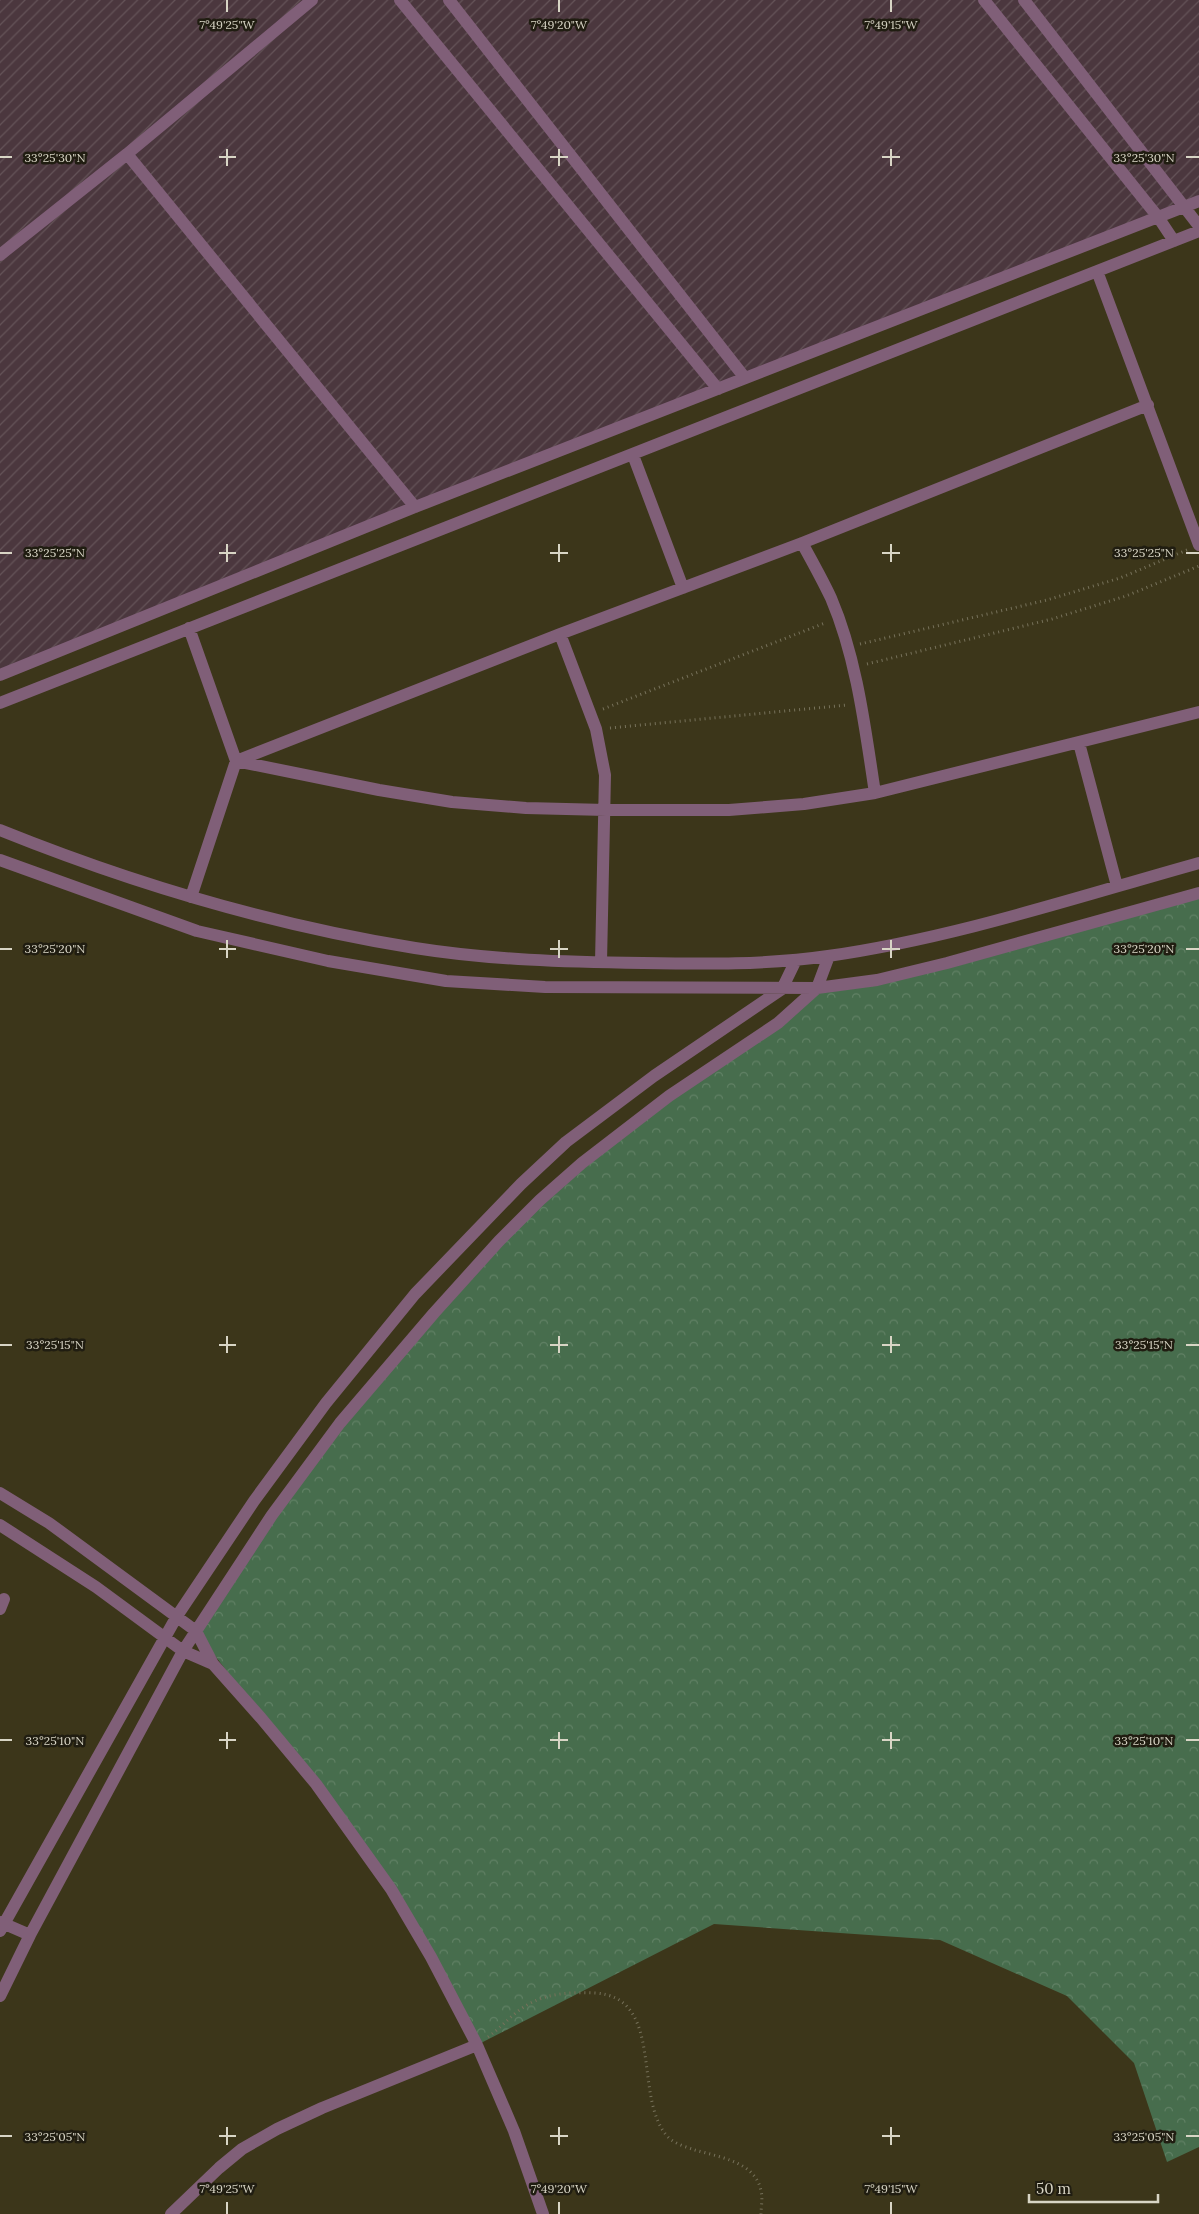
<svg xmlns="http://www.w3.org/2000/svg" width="1199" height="2214" viewBox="0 0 1199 2214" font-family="Lora,serif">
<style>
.industrial{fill:url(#industrial-furrows)}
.forest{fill:url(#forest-crowns)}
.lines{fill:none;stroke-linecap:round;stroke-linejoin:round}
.path{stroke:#77725b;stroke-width:3;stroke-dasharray:1 4;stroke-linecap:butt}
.minor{stroke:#805f78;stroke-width:12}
.ticks{fill:none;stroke:#d8d5c5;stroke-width:2}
.ticks-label{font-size:12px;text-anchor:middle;fill:#d8d5c5;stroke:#201d11;stroke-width:5;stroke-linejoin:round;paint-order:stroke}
</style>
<defs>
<pattern id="industrial-furrows" width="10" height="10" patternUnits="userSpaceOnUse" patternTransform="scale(1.25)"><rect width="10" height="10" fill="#4b373e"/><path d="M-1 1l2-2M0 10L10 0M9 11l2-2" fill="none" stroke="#645358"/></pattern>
<pattern id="forest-crowns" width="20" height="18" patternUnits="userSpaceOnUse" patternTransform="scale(1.25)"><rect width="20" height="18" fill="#476d4d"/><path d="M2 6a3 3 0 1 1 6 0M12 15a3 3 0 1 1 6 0" fill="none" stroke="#618165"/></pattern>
</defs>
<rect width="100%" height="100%" fill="#3c361a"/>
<path class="industrial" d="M0,0H1199V201L0,673Z"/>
<path class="forest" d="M1199,893V2147L1167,2162L1134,2063L1067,1996L940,1940L714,1924L477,2045L360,1844L196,1631L340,1423L540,1200L817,988L877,980Z"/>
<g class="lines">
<path class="path" d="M860,644L1047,600L1120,578L1187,550
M867,664L1052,619L1126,596L1199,566
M603,709L825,623
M610,728L847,705
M488,2037C499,2029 507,2020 517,2012C540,1993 567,1992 595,1993C666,1997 632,2099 668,2137C675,2144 686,2147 695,2150C719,2157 756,2162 761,2191C763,2198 761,2207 761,2214"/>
<path class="minor" d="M400,0L718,389
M449,0L745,378
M984,0L1158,217L1174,241
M1024,0L1199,226
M127,154L415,507
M0,255L127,154L312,0
M1097,271L1199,545
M633,455L683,588
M802,543C812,561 822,579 831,598C857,659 865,728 875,793
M189,628L236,761L191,897
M560,634L596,729L605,775L601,962
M0,675L415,507L1199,201
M0,703L1199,231
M1079,743L1117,886
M236,761L560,634L802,543L1148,405
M236,761L379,790L452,802L526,808L606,810H729L804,804L875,793L1199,712
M0,830C134,884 272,925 415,948C490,960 567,962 643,963C704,964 767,965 828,956C954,938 1077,897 1199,863
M0,860L197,931L328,961L446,981L545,987L817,988L877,980L947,963L1199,893
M0,1493L49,1523L196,1631L213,1664L261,1718L316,1784L391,1889L431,1957L477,2045L514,2131L543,2214
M0,1525L96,1587L183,1651L213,1664
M0,1609L4,1599
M0,1922L30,1935
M0,1931L177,1616L254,1501L326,1403L415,1294L521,1184L566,1142L654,1076L782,989L796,960
M0,1996L30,1935L183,1651L272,1515L340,1423L434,1313L499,1241L540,1200L582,1163L669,1096L778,1023L817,988L829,956
M171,2214L219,2168L242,2149L277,2129L322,2108L477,2045"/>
</g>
<path class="ticks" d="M227,0V12M559,0V12M891,0V12M227,149V166M559,149V166M891,149V166M0,157H12M219,157H236M550,157H568M882,157H900M1186,157H1199M227,544V562M559,544V562M891,544V562M0,553H12M219,553H236M550,553H568M882,553H900M1186,553H1199M227,940V958M559,940V958M891,940V958M0,949H12M219,949H236M550,949H568M882,949H900M1186,949H1199M227,1336V1353M559,1336V1353M891,1336V1353M0,1345H12M219,1345H236M550,1345H568M882,1345H900M1186,1345H1199M227,1732V1749M559,1732V1749M891,1732V1749M0,1740H12M219,1740H236M550,1740H568M882,1740H900M1186,1740H1199M227,2127V2145M559,2127V2145M891,2127V2145M0,2136H12M219,2136H236M550,2136H568M882,2136H900M1186,2136H1199M227,2202V2214M559,2202V2214M891,2202V2214"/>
<g class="ticks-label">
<text x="227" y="29">7°49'25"W</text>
<text x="559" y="29">7°49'20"W</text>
<text x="891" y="29">7°49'15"W</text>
<text x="55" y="162">33°25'30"N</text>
<text x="1144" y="162">33°25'30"N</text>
<text x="55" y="557">33°25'25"N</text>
<text x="1144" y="557">33°25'25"N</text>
<text x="55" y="953">33°25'20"N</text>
<text x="1144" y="953">33°25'20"N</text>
<text x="55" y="1349">33°25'15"N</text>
<text x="1144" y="1349">33°25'15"N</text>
<text x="55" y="1745">33°25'10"N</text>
<text x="1144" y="1745">33°25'10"N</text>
<text x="55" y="2141">33°25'05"N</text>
<text x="1144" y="2141">33°25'05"N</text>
<text x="227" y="2193">7°49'25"W</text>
<text x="559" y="2193">7°49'20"W</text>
<text x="891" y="2193">7°49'15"W</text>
</g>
<path d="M1029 2194v8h129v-8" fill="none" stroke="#d8d5c5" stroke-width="2.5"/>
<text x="1036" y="2194" font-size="15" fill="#d8d5c5" stroke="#201d11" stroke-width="4" paint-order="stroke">50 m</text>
</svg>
